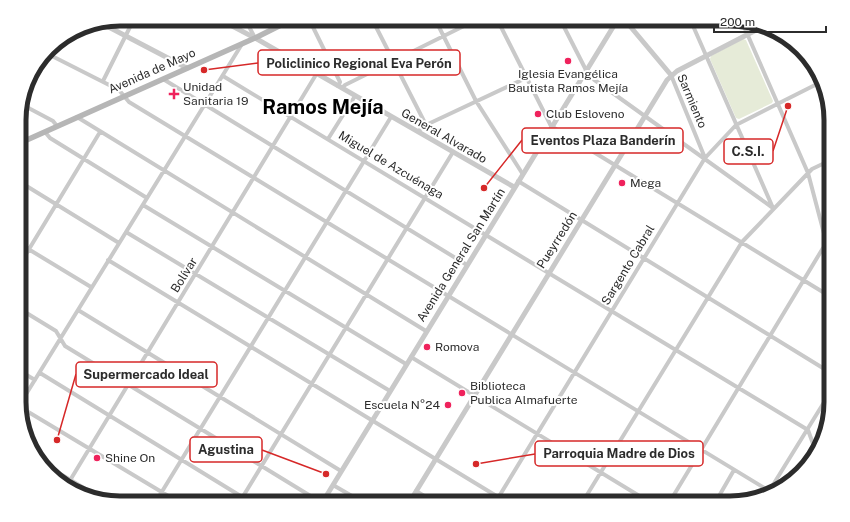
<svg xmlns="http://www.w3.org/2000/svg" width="850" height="522" viewBox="0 0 850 522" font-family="'Public Sans',sans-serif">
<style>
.green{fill:#e6ebd8}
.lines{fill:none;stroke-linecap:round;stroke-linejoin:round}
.minor{stroke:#c9c9c9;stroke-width:4}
.tertiary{stroke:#c9c9c9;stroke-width:5}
.secondary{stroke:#b6b6b6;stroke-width:5.5}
.poi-dot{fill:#ef225c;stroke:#fff;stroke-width:1.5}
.labels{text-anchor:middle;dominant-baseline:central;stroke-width:4;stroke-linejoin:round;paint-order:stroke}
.street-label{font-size:12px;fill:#2c2c2c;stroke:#fff}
.poi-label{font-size:12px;fill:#2c2c2c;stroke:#fff;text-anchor:start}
.town-label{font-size:20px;font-weight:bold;fill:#000;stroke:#fff}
.rim{fill:none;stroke:#2c2c2c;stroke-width:5}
.leader{fill:none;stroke:#d62828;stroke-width:1.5}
.callout-dot{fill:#d62828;stroke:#fff;stroke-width:1.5}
.callout{fill:#fff;stroke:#d62828;stroke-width:1.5}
.callout-label{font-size:13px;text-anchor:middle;font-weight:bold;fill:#2c2c2c}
</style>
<rect width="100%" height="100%" fill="#fff"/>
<path class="green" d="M743,39L746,40L773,101L772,103L739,119L736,118L710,59L711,56Z"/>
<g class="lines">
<path class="minor" d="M245,19L255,38
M309,19L340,82L338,86
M372,19L426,125
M435,19L476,101L522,173
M497,19L551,126L831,297
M560,19L589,76L773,208
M690,19L773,208
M742,22L808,173L831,260
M46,53L119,90L129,102L771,492
M671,75L705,158
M223,76L808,430L816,452
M163,79L467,265
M103,81L134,19
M342,88L345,85L478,19
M21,104L53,121L57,126
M77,117L426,331
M418,131L426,125L526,78
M45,132L50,138L147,198
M328,139L355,96
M518,181L831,373
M20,182L119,243
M143,205L406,364
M126,232L390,391
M20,244L91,287
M108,260L508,503
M20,264L100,132
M20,309L56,331L65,346L322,503
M78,310L341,471
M411,357L651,503
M20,371L35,380
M40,373L252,503
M20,404L242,44
M20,407L180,503
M42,463L99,497
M333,485L364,503
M66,487L317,73
M416,491L436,503
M768,493L831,391
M155,503L391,117
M239,503L453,152
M495,503L705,158L736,125L821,82
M582,503L742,242L812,169L831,160
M669,503L823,248L831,242
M715,503L734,470"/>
<path class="tertiary" d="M219,19L255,38L514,187
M624,19L671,75
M101,23L187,68
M322,503L618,19
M409,503L667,80L677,71L760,28"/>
<path class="secondary" d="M20,143L255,38L293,19"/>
</g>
<g class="poi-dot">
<circle cx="568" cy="61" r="4"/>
<path d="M172 88h4v4h4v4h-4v4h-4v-4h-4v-4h4z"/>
<circle cx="538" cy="114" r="4"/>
<circle cx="622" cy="183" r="4"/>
<circle cx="427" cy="347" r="4"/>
<circle cx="462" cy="393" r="4"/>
<circle cx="448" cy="405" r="4"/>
<circle cx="97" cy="458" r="4"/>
</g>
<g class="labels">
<g class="street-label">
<text transform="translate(152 71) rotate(-24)">Avenida de Mayo</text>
<text transform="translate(692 101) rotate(67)">Sarmiento</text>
<text transform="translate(444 136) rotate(30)">General Alvarado</text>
<text transform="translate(391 165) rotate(31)">Miguel de Azcuénaga</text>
<text transform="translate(557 240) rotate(-58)">Pueyrredón</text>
<text transform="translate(461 255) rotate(-58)">Avenida General San Martín</text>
<text transform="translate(628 265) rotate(-59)">Sargento Cabral</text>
<text transform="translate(184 275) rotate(-58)">Bolívar</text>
</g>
<g class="poi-label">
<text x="568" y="74" text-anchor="middle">Iglesia Evangélica<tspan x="568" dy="14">Bautista Ramos Mejía</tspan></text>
<text x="183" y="87">Unidad<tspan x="183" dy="14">Sanitaria 19</tspan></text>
<text x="546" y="114">Club Esloveno</text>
<text x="630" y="183">Mega</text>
<text x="435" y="347">Romova</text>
<text x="470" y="386">Biblioteca<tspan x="470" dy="14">Publica Almafuerte</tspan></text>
<text x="440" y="405" text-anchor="end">Escuela N°24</text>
<text x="105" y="458">Shine On</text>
</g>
<g class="town-label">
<text x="323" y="107">Ramos Mejía</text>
</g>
</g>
<path d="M0 0H850V522H0ZM120 26H730A94 94 0 0 1 824 120V402A94 94 0 0 1 730 496H120A94 94 0 0 1 26 402V120A94 94 0 0 1 120 26Z" fill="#fff" fill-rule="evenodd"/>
<path class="rim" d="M120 26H730A94 94 0 0 1 824 120V402A94 94 0 0 1 730 496H120A94 94 0 0 1 26 402V120A94 94 0 0 1 120 26Z"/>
<path class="leader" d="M204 70L258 63M484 188L522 140M788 106L773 151M57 440L76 374M326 474L262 450M476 464L535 454"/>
<g class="callout-dot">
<circle cx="204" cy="70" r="4"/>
<circle cx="484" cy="188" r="4"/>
<circle cx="788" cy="106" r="4"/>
<circle cx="57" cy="440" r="4"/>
<circle cx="326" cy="474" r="4"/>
<circle cx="476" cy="464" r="4"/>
</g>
<g class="callout">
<rect x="258" y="50" width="202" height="25" rx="4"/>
<rect x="522" y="128" width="161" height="25" rx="4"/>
<rect x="724" y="139" width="49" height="25" rx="4"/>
<rect x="76" y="362" width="141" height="25" rx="4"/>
<rect x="190" y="437" width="72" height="25" rx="4"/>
<rect x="535" y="441" width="168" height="25" rx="4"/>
</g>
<g class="callout-label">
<text x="359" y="68">Policlinico Regional Eva Perón</text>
<text x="603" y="145">Eventos Plaza Banderín</text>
<text x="748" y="156">C.S.I.</text>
<text x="146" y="379">Supermercado Ideal</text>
<text x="226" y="454">Agustina</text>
<text x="619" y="458">Parroquia Madre de Dios</text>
</g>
<path d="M714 26v6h112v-6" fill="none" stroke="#2c2c2c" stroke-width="2"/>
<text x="720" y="26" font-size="12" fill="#2c2c2c" stroke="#ffffff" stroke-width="3" paint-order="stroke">200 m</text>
</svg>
